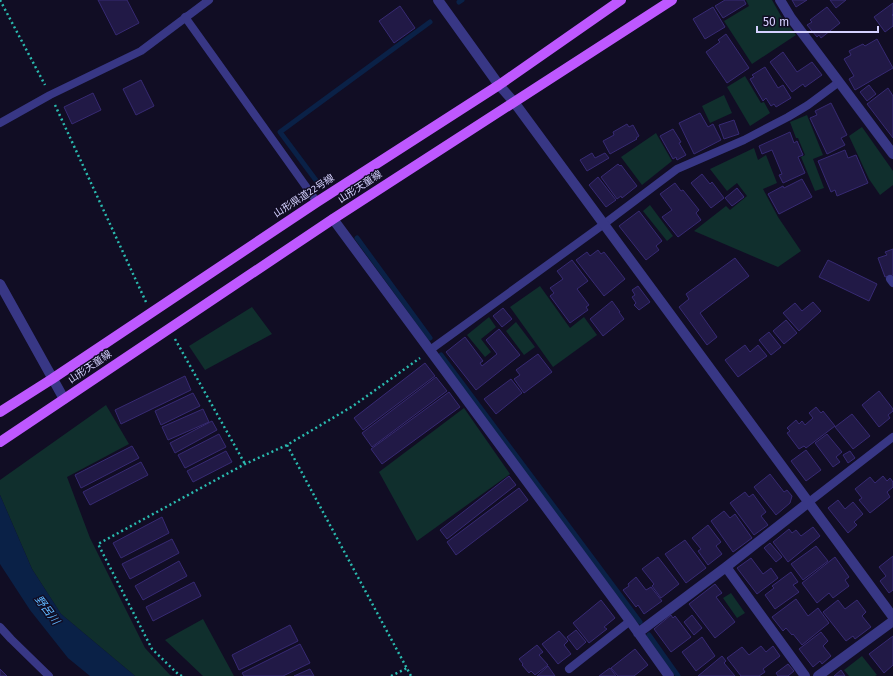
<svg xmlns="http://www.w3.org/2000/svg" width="893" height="676" viewBox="0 0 893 676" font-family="'Fira Sans','Noto Sans JP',sans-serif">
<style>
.green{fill:#102f2d}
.water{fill:#0a2147}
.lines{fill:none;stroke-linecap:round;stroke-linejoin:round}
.stream{stroke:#0a2147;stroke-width:5}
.building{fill:#211946;stroke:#372a73}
.path{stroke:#2abaaf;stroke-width:2.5;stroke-dasharray:2 3;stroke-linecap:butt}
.service{stroke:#383785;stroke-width:8}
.minor{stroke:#383785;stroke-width:10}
.primary{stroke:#be58ff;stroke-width:10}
.labels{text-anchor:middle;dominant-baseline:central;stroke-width:3;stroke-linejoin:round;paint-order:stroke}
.street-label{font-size:10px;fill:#d5d1ff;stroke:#110d24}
.water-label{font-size:11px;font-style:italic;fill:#5fb7ff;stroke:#110d24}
</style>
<rect width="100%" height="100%" fill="#110d24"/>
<path class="green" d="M746,0H772L781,16L796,35L752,64L724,21L749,6Z
M745,76L761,103L764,102L770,113L750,126L727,87Z
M724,95L732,113L710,123L702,106Z
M807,115L823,155L813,159L824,188L815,191L801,157L805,155L798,138H796L790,122Z
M862,127L893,171V185L880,195L869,179L849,136Z
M656,133L672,161L642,185L621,157Z
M754,148L758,160L766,155L777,183L763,189L778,217L801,251L778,267L694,231L726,206L730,210L747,196L737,183L727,191L710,169Z
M650,205L673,236L667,241L643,211Z
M540,286L570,328L584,317L597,335L553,367L510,307Z
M252,307L272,334L205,370L189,346Z
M489,317L496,327L481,339L491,352L485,357L467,335Z
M516,322L535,347L524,355L506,331Z
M106,405L129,444L67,477L90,538L145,648L170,675L173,676H135L61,614L32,569L0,495V480Z
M464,408L510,474L417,541L379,472Z
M731,593L745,613L737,618L723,598Z
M203,619L234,676H203L165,640Z
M862,656L877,675L875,676H849L844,670Z"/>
<path class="water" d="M0,495L32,569L61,614L135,676H90L68,658L30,610L0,564Z"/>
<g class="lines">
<path class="stream" d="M459,2L462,0
M318,183L280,132L430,22
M357,238L430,338
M441,355L640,622
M649,635L678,676"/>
</g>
<path class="building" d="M98,0H127L139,23L116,35Z
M725,0H744L746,4L723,18L715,6Z
M792,0H807L796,7Z
M830,0H846L836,8Z
M893,3V14L892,15L893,16V26L885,32L874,17Z
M400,6L415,28L394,43L379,21Z
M713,7L725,27L705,39L693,19Z
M827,7L840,23L821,38L819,35L817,37L807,25L812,22L810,20Z
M726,34L749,68L727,83L706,52L720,42L718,40Z
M877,39L893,68L855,90L849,79L854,76L844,59L851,55L849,51L863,44L865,46Z
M783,52L797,72L812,62L822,75L805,87L803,84L792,92L770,62Z
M765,67L778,88L783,85L791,98L776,107L774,104L771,106L766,98L763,101L750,79L754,77L752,75Z
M141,80L154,106L136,115L123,89Z
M869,85L876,94L867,101L860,92Z
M888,88L893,96V138L867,104Z
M93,93L101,110L72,124L64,107Z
M831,103L847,135L841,138L845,145L827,154L810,118L817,115L815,111Z
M700,113L708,127L713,124L721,140L694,154L679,123Z
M734,120L739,134L724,139L719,125Z
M627,124L629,127L633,125L639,136L636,138L637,139L610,154L603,141L614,135L613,132Z
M673,129L681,142L679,143L686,155L677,160L676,157L673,159L660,136Z
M790,132L794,143L797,141L803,155L798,157L805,173L783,183L779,175L782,174L772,150L762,154L759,146Z
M845,150L848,158L856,155L868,183L837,196L835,190L831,192L818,161Z
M592,153L595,158L605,153L609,158L587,171L580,160Z
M618,164L620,166L621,165L637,186L622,198L621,196L617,199L601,177Z
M702,174L710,184L712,182L724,198L711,208L691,183Z
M598,177L616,200L606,207L589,185Z
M802,179L812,197L779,214L768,194L783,186L784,188Z
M675,183L681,191L683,190L699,210L696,213L701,220L678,237L662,217L672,210L660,194Z
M737,188L744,197L732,206L725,198Z
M639,211L662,241L656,246L659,250L646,260L619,226Z
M893,249V275L885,277L878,258L887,255L885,252Z
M598,250L601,254L604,252L625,279L604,296L576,260L587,252L590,256Z
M735,258L749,276L700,313L717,337L707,345L679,307L689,299L686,294Z
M572,260L588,281L577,289L589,305L586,307L588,310L570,323L550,296L554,293L550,288L563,279L557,271Z
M828,260L877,284L869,301L819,277Z
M638,286L650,302L639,310L634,305L636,303L632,297L635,295L632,290Z
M612,301L620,312H619L624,319L603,336L590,319Z
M813,302L821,311L799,331L783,313L795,303L802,311Z
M503,308L512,319L502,327L493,316Z
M786,320L797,333L784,344L773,331Z
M499,329L520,355L476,390L446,352L465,337L483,361L480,363L482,366L497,354L486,340Z
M769,332L781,347L771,355L759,340Z
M745,345L750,352L758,345L767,356L738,377L725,360Z
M538,354L552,372L524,393L514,379L520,375L516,370Z
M425,363L435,376L363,430L354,418Z
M185,376L191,390L121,424L115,410Z
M436,377L447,391L372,447L362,433Z
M511,379L522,393L496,414L484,399Z
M879,391L893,409V411L888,415L890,418L879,427L862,405Z
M449,392L460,407L382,464L371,449Z
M193,393L200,406L161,425L155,411Z
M816,407L821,413L823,411L835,426L806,448L804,446L799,449L787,433L790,431L787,428L796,420L799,424L802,421L805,425L813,418L809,413Z
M203,409L209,422L168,440L162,427Z
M852,414L870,436L853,449L835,427Z
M212,421L217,430L175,453L170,443Z
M219,434L226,447L185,468L178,455Z
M827,434L842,452L836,457L840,462L833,467L815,443Z
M132,446L139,458L81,488L75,475Z
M806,450L821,470L806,481L791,461Z
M226,451L232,462L193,482L187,471Z
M850,451L855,458L848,463L843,455Z
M141,462L148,475L90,505L83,492Z
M770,474L784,492L787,490L792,496L790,503L776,515L754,487Z
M509,476L516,485L447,539L440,530Z
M883,476L887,481L890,478L893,482V487L887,492L890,497L870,513L859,500L862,498L855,489L870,477L875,483Z
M519,488L528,500L456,555L447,542Z
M745,492L749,497L753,494L766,512L761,516L768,525L754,535L730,503Z
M838,500L845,509L853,502L863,514L854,522L857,525L848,533L828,508Z
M724,511L730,518L735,514L752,538L733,552L711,521Z
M162,517L169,533L121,558L113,543Z
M708,525L721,542L716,546L722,554L708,565L698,551L701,549L692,538Z
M813,527L820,536L788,562L773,542L789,529L792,533L796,530L801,536Z
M172,539L179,553L130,579L122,564Z
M685,540L706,568L686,583L665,554Z
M770,543L782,557L776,562L764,548Z
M816,546L828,561L803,580L791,564Z
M893,556V590L889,593L880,581L886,576L879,567Z
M658,557L679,584L661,598L652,586L654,584L642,569Z
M835,557L849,577L845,580L849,586L833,598L829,593L817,603L802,583Z
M751,558L763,574L771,568L778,578L757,594L737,568Z
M179,561L187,576L143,600L135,586Z
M791,572L798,582L793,585L799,592L775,609L765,595L774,588L772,586Z
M636,577L646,590L651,587L662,601L644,614L638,605L636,607L623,590L629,586L628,584Z
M194,582L201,596L153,621L146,607Z
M715,584L722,593L716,597L735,622L715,638L689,604Z
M796,599L808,616L818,608L829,623L802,645L793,634L792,635L786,628L783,631L772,617Z
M601,600L615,618L604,627L607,629L589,643L573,623Z
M838,600L845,609L857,600L866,612L862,616L871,627L855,639L853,636L846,641L823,612Z
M671,615L673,618L675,616L691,637L671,652L654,629Z
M692,615L702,628L694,635L684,622Z
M290,625L298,641L239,670L232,655Z
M576,630L586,642L577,650L567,637Z
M559,631L568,641L564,645L571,654L558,664L542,644Z
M821,632L828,641L823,646L831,656L822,664L820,661L813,667L799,649Z
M893,636V665L884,673L869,654Z
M702,637L715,656L696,671L682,652Z
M300,644L310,663L283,676H244L242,673Z
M537,645L543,652L539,655L548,665L535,675L531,671L529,673L522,665L523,664L519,659Z
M761,646L766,652L773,646L780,656L763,669L765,672L759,676H741L727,658L742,647L749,655Z
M635,649L648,665L634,676H618L611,668Z
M722,656L726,661L724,663L735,676H698Z
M788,664L794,671L788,676H778L776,673Z
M548,666L555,676H537Z
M610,668L616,676H599Z
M0,669L7,676H0Z
M310,669L314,676H294Z
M841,670L845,676H834Z"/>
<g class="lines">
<path class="path" d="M0,0L45,85
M55,105L146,302
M175,339L245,464
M287,445L411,676
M182,676L178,674L152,649L98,544L245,464L287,445L353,406L420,358
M391,676L407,668"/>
<path class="service" d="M185,17L317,202
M0,123L50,95L141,51L209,0
M890,279L893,283
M430,350L604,224L677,169L744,140L788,117L808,105L839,82
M809,502L893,437
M0,627L11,639L49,676
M569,669L630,621"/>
<path class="minor" d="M438,0L499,85L514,102L893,617
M780,0L791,18L893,154
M333,219L630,621L669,676
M0,284L64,399
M726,567L805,676
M638,633L726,567L809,502
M818,676L893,621"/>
<path class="primary" d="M0,412L52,379L317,202L499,85L621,0
M0,442L333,219L672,0"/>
</g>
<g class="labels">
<g class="street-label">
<text transform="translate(360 187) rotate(-33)">山形天童線</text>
<text transform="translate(304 196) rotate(-33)">山形県道22号線</text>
<text transform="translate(90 367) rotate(-34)">山形天童線</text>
</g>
<g class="water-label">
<text transform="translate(47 610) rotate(53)">野呂川</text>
</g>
</g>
<path d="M757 26v6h121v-6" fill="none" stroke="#d5d1ff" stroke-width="2"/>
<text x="763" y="26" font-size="12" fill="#d5d1ff" stroke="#110d24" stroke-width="3" paint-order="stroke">50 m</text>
</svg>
